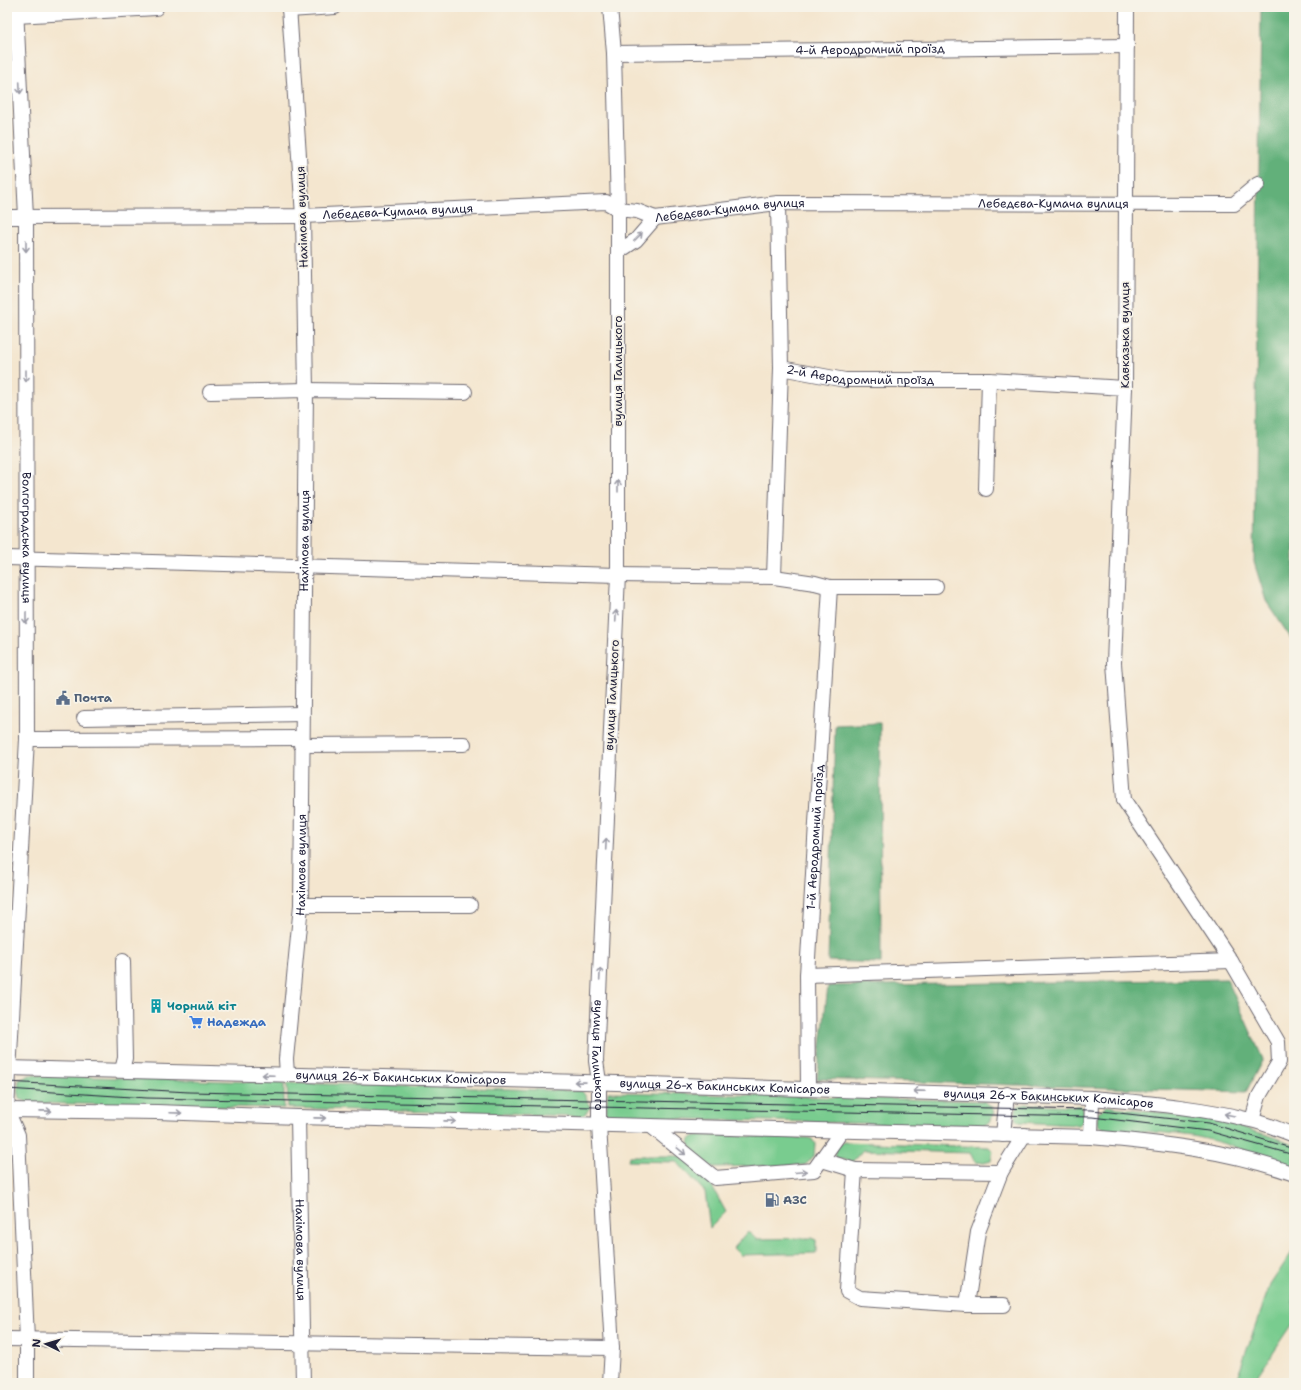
<svg xmlns="http://www.w3.org/2000/svg" width="1301" height="1390" viewBox="0 0 1301 1390" font-family="'Shantell Sans',sans-serif">
<style>
.green{fill:#79cc8f;stroke:#4e7765}
.forest{fill:#62b07a;stroke:#42695a}
.lines{fill:none;stroke-linecap:round;stroke-linejoin:round}
.minor-casing{stroke:#6c676f;stroke-width:16}
.minor{stroke:#fff;stroke-width:14}
.tram{stroke:#22223b;stroke-width:1}
.oneway{stroke:#9c9ca7}
.labels{text-anchor:middle;dominant-baseline:central;stroke-width:3.5;stroke-linejoin:round;paint-order:stroke}
.street-label{font-size:12px;fill:#22223b;stroke:#f7f3e8}
.service-label{font-size:12px;font-weight:bold;fill:#4e5e75;stroke:#f7f3e8;text-anchor:start}
.culture-label{font-size:12px;font-weight:bold;fill:#0d838f;stroke:#f7f3e8;text-anchor:start}
.shop-label{font-size:12px;font-weight:bold;fill:#366cbe;stroke:#f7f3e8;text-anchor:start}
</style>
<rect width="100%" height="100%" fill="#f7f3e8"/>
<filter id="ink" filterUnits="userSpaceOnUse"><feTurbulence type="fractalNoise" baseFrequency=".025" numOctaves="2"/><feDisplacementMap in="SourceGraphic" scale="8" xChannelSelector="R" yChannelSelector="G"/><feConvolveMatrix kernelMatrix="1 2 1 2 8 2 1 2 1" color-interpolation-filters="sRGB"/></filter>
<filter id="wash" filterUnits="userSpaceOnUse"><feTurbulence type="fractalNoise" baseFrequency=".012" numOctaves="4" result="noise"/><feDisplacementMap in="SourceGraphic" scale="16" xChannelSelector="R" yChannelSelector="G"/><feGaussianBlur stdDeviation="0.9" result="paint"/><feColorMatrix in="noise" values="0 0 0 0 0 0 0 0 0 0 0 0 0 0 0 0 0 1.4 0 .05"/><feComposite in="paint" operator="in"/></filter>
<g filter="url(#wash)">
<rect width="100%" height="100%" fill="#f4e6cf"/>
<path class="green" d="M30,1075L284,1083V1108L30,1103L20,1099L18,1089L19,1080Z
M287,1083L582,1091L586,1097L590,1107L587,1112L582,1116L288,1108Z
M608,1092L984,1101L992,1107L994,1113L990,1122L981,1126L606,1117Z
M1025,1104L1080,1106L1084,1110V1121L1078,1125L1019,1122C1014,1117 1015,1112 1018,1106Z
M1106,1106L1208,1118L1242,1127L1294,1144V1168C1263,1157 1231,1144 1198,1137C1168,1132 1137,1131 1106,1129L1100,1127L1097,1122L1098,1113Z
M701,1135L808,1138L812,1139L815,1144L814,1157L805,1165L712,1167C704,1161 673,1138 701,1135Z
M844,1142L989,1147L993,1151L991,1161L984,1163L975,1162L970,1153L863,1150L852,1162L834,1157L836,1146Z
M629,1156H683L710,1183L726,1212L710,1228L705,1192L677,1162L628,1161Z
M748,1231L756,1239L811,1238L816,1240V1253L740,1255L733,1248Z
M1294,1249V1322L1253,1383H1235L1270,1285Z"/>
<path class="forest" d="M1261,7H1294V643L1266,601L1254,562Z
M880,723L881,963L828,961L835,725Z
M1227,979L1263,1059L1246,1092L817,1079L828,986Z"/>
</g>
<g filter="url(#ink)">
<g class="lines">
<defs>
<g id="minor">
<path id="s1" d="M16,7L26,217L27,739L7,1110L18,1135L27,1340V1383"/>
<path id="s2" d="M610,7L614,53L618,209V575L596,1061L599,1082V1125L612,1348L610,1383"/>
<path d="M1127,7L1125,388L1114,663L1124,800L1231,961L1278,1042L1279,1062L1259,1096L1252,1120"/>
<path d="M289,10L335,7"/>
<path d="M16,16L156,8"/>
<path id="s3" d="M614,53L1127,46"/>
<path d="M778,203L781,368"/>
<path id="s4" d="M7,217L303,216L606,202L618,209L637,211L655,218L778,203L1234,204L1258,184"/>
<path d="M618,252L636,240L655,218"/>
<path d="M210,392L306,390L465,392"/>
<path d="M986,489L989,380"/>
<path d="M7,558L618,575L774,577L815,583L830,587H936"/>
<path id="s5" d="M774,577L781,368L845,380H989L1125,388"/>
<path d="M84,718L302,714"/>
<path d="M27,739L301,738"/>
<path d="M301,745L464,744"/>
<path d="M301,905H470"/>
<path d="M807,975L1231,961"/>
<path id="s6" d="M7,1068L584,1082L1092,1098C1145,1103 1199,1107 1250,1120C1265,1123 1280,1130 1294,1135"/>
<path d="M122,1070L125,1058L123,961"/>
<path id="s7" d="M287,1075L286,1059L301,905L306,390L303,216L289,7"/>
<path id="s8" d="M808,1088L807,975L830,587"/>
<path d="M7,1110L157,1112L298,1117L1091,1137C1160,1143 1228,1150 1294,1174"/>
<path id="s9" d="M298,1117L303,1383"/>
<path d="M651,1126L715,1178L814,1170L841,1132"/>
<path d="M1003,1135L1007,1094"/>
<path d="M1091,1137L1092,1098"/>
<path d="M822,1160L855,1170L847,1291L860,1298L967,1305H1004"/>
<path d="M855,1170L1001,1172L1024,1135"/>
<path d="M967,1305L978,1232L1001,1172"/>
<path d="M7,1339L612,1348"/>
</g>
</defs>
<use href="#minor" class="minor-casing"/>
<use href="#minor" class="minor"/>
<path class="tram" d="M7,1082L189,1092L1092,1110L1209,1123L1294,1149
M7,1089L147,1098L1092,1117L1208,1131L1294,1155"/>
</g>
<defs><path id="oneway-shaft" d="M-6 0H5M1.5-3L5.5 0L1.5 3" fill="none" stroke-width="1.6" stroke-linecap="round" stroke-linejoin="round"/></defs>
<g class="oneway">
<use href="#oneway-shaft" transform="translate(20 88) rotate(87)"/>
<use href="#oneway-shaft" transform="translate(638 237) rotate(-45)"/>
<use href="#oneway-shaft" transform="translate(26 246) rotate(90)"/>
<use href="#oneway-shaft" transform="translate(26 376) rotate(90)"/>
<use href="#oneway-shaft" transform="translate(618 486) rotate(-90)"/>
<use href="#oneway-shaft" transform="translate(616 616) rotate(-87)"/>
<use href="#oneway-shaft" transform="translate(26 618) rotate(90)"/>
<use href="#oneway-shaft" transform="translate(606 844) rotate(-87)"/>
<use href="#oneway-shaft" transform="translate(600 974) rotate(-87)"/>
<use href="#oneway-shaft" transform="translate(268 1075) rotate(-178)"/>
<use href="#oneway-shaft" transform="translate(580 1082) rotate(-179)"/>
<use href="#oneway-shaft" transform="translate(919 1091) rotate(-178)"/>
<use href="#oneway-shaft" transform="translate(46 1111) rotate(1)"/>
<use href="#oneway-shaft" transform="translate(176 1113) rotate(2)"/>
<use href="#oneway-shaft" transform="translate(1230 1115) rotate(-168)"/>
<use href="#oneway-shaft" transform="translate(320 1118) rotate(1)"/>
<use href="#oneway-shaft" transform="translate(450 1121) rotate(1)"/>
<use href="#oneway-shaft" transform="translate(681 1151) rotate(39)"/>
<use href="#oneway-shaft" transform="translate(801 1172) rotate(-5)"/>
</g>
</g>
<defs>
<symbol id="civic-bare" viewBox="-9 -9 18 18"><path d="M-.6-6.5H3V-4.5H.6V-3L4-1V1h2V6H-6V1h2V-1L-.6-3ZM-1.2 2.5V6h2.4V2.5Z" fill="#5c6f8a" stroke="#f7f3e8" stroke-width="2.5" paint-order="stroke"/></symbol>
<symbol id="building-bare" viewBox="-9 -9 18 18"><path d="M-4-6H4V6H1V3H-1V6H-4ZM-2.5-4.3h1.7v1.8h-1.7ZM.8-4.3h1.7v1.8H.8ZM-2.5-1h1.7V.8h-1.7ZM.8-1h1.7V.8H.8Z" fill="#0f9aa8" stroke="#f7f3e8" stroke-width="2.5" paint-order="stroke"/></symbol>
<symbol id="supermarket-bare" viewBox="-9 -9 18 18"><path d="M-6-5.5h2.5l.6 2H6L4.5 2H-2.5L-4.4-4H-6ZM-1.5 3.2a1.3 1.3 0 1 0 .1 0ZM3 3.2a1.3 1.3 0 1 0 .1 0Z" fill="#3f7fe0" stroke="#f7f3e8" stroke-width="2.5" paint-order="stroke"/></symbol>
<symbol id="fuel-bare" viewBox="-9 -9 18 18"><path d="M-5.5-6h7V0h2V4h1.3V-2.5L3-4.5l.8-.8L6-3V5H2.5V1h-1V6h-7ZM-4.2-4.7v3.2H.2V-4.7Z" fill="#5c6f8a" stroke="#f7f3e8" stroke-width="2.5" paint-order="stroke"/></symbol>
</defs>
<g fill-rule="evenodd">
<use href="#civic-bare" x="53" y="688" width="20" height="20"/>
<use href="#building-bare" x="146" y="996" width="20" height="20"/>
<use href="#supermarket-bare" x="186" y="1012" width="20" height="20"/>
<use href="#fuel-bare" x="762" y="1190" width="20" height="20"/>
</g>
<g class="labels">
<g class="street-label">
<text stroke="none"><textPath href="#s3" startOffset="256">4-й Аеродромний проїзд</textPath></text>
<text stroke="none"><textPath href="#s4" startOffset="1051">Лебедєва-Кумача вулиця</textPath></text>
<text stroke="none"><textPath href="#s4" startOffset="727">Лебедєва-Кумача вулиця</textPath></text>
<text stroke="none"><textPath href="#s4" startOffset="391">Лебедєва-Кумача вулиця</textPath></text>
<text transform="translate(302 217) rotate(-92)">Нахімова вулиця</text>
<text transform="translate(1125 335) rotate(-90)">Кавказька вулиця</text>
<text transform="translate(618 371) rotate(-90)">вулиця Галицького</text>
<text stroke="none"><textPath href="#s5" startOffset="289">2-й Аеродромний проїзд</textPath></text>
<text stroke="none"><textPath href="#s1" startOffset="531">Волгоградська вулиця</textPath></text>
<text stroke="none"><textPath href="#s7" startOffset="535">Нахімова вулиця</textPath></text>
<text transform="translate(612 695) rotate(-87)">вулиця Галицького</text>
<text stroke="none"><textPath href="#s8" startOffset="251">1-й Аеродромний проїзд</textPath></text>
<text stroke="none"><textPath href="#s7" startOffset="211">Нахімова вулиця</textPath></text>
<text stroke="none"><textPath href="#s2" startOffset="1049">вулиця Галицького</textPath></text>
<text stroke="none"><textPath href="#s6" startOffset="394">вулиця 26-х Бакинських Комісаров</textPath></text>
<text stroke="none"><textPath href="#s6" startOffset="718">вулиця 26-х Бакинських Комісаров</textPath></text>
<text stroke="none"><textPath href="#s6" startOffset="1042">вулиця 26-х Бакинських Комісаров</textPath></text>
<text stroke="none"><textPath href="#s9" startOffset="133">Нахімова вулиця</textPath></text>
</g>
<g class="service-label">
<text x="74" y="698">Почта</text>
<text x="783" y="1200">АЗС</text>
</g>
<g class="culture-label">
<text x="167" y="1006">Чорний кіт</text>
</g>
<g class="shop-label">
<text x="207" y="1022">Надежда</text>
</g>
</g>
<rect width="1301" height="1390" fill="none" stroke="#f7f3e8" stroke-width="24"/>
<g transform="translate(46 1344) rotate(275)" stroke="#f7f3e8" stroke-width="3" paint-order="stroke">
<path d="M0-3L7 15L0 10L-7 15Z" fill="#22223b"/>
<text y="-6" font-size="11" font-weight="bold" text-anchor="middle" fill="#22223b">N</text>
</g>
</svg>
